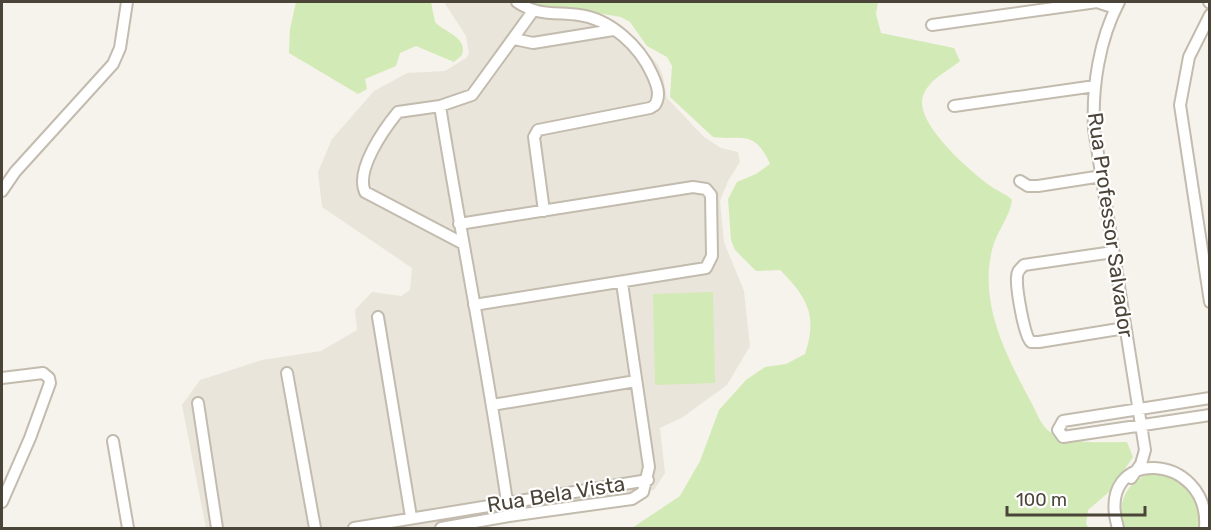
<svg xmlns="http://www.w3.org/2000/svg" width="1211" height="530" viewBox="0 0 1211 530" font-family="Rubik,sans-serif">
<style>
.residential{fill:#eae5da}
.green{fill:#d2eab5}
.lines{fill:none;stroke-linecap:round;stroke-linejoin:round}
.minor-casing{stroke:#c2bbae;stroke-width:14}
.minor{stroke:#fff;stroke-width:10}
.labels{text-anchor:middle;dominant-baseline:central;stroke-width:4.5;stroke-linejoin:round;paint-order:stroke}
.street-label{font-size:21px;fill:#4b4439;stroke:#fff}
</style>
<rect width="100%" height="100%" fill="#f6f3ec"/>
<path class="residential" d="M444,2H513L554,20L588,21L621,28L639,42L658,65L663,76L667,98L704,137L721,148L738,152L740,162L728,181L720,201L724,242L744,291L750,346L727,385L683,417L660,428L665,473L654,490L429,528H206L182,405L200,380L262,360L321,351L357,330L355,310L372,292L401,296L410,290L412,268L322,207L318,172L332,139L374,91L407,73L445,71L466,58L469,54L466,36Z"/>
<path class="green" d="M296,2H431L435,22C444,32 468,37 462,55L454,62L416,46L400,53L396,66L365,79L367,89L358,94L289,53L290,29Z
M525,2H878L876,14L881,33L954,48L960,61C947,72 929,79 923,96C914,123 969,170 989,185C997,191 1005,193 1012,200C1010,217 996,232 992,250C979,304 1006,355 1031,402C1036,411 1041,426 1050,432C1071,445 1103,442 1127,442L1133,457L1109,492L1088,510L1086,524L1089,528H632L680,496L700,461L719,410L746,380L765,367L786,364L805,354C818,315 807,297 780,270L756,271L735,250L731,240L728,199L737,182L756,174L770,164C754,128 741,141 713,137L670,97L672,66L667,57L647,46L630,22L621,17L597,13L554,15Z
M713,292L715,383L655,385L653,294Z
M1158,471L1199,491L1202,528H1123C1116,500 1129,477 1158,471Z"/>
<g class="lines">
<defs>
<path id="minor" d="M517,2C537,16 556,12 579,15C611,19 640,47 652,74C657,85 661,95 655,105L650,108L538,130L534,137L544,211
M1119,2C1099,40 1092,87 1094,129L1145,450L1141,464L1131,478
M1209,2L1210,3
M1210,15L1189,57L1180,105L1210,302
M932,25L1097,2L1115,8
M514,39L533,43L613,30
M440,106C462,243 490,379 509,516
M954,106L1095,86
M1020,181L1028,186H1038L1102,176
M2,191L15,172L113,64L120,48L127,2
M459,224L693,187L706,189L711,195L712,256L706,268L474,305
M462,243L365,192C355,170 384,129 398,112L440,106L472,95L533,11
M1113,252L1024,265C1020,269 1017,271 1017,277C1016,288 1024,336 1031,342H1039L1125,328
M378,317L411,517
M287,373L315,528
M2,378L43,373L49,378L50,383L30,438L2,502
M1210,398L1063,421L1058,430L1063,437L1210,415
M198,403L217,528
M492,405L636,381
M113,441L128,528
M354,528L648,480
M441,528L509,516L632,499L643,492L649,467L622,283
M1118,528C1093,444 1211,452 1205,528"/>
</defs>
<use href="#minor" class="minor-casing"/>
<use href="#minor" class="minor"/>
</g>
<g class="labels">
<g class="street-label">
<text transform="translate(1111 225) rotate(82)">Rua Professor Salvador</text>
<text transform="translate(556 494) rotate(-9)">Rua Bela Vista</text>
</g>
</g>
<rect width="1211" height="530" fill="none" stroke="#4b4439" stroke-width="6"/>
<path d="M1007 506v9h138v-9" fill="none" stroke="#4b4439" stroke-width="3"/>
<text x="1016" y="506" font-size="18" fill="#4b4439" stroke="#ffffff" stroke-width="4.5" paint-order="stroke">100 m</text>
</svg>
